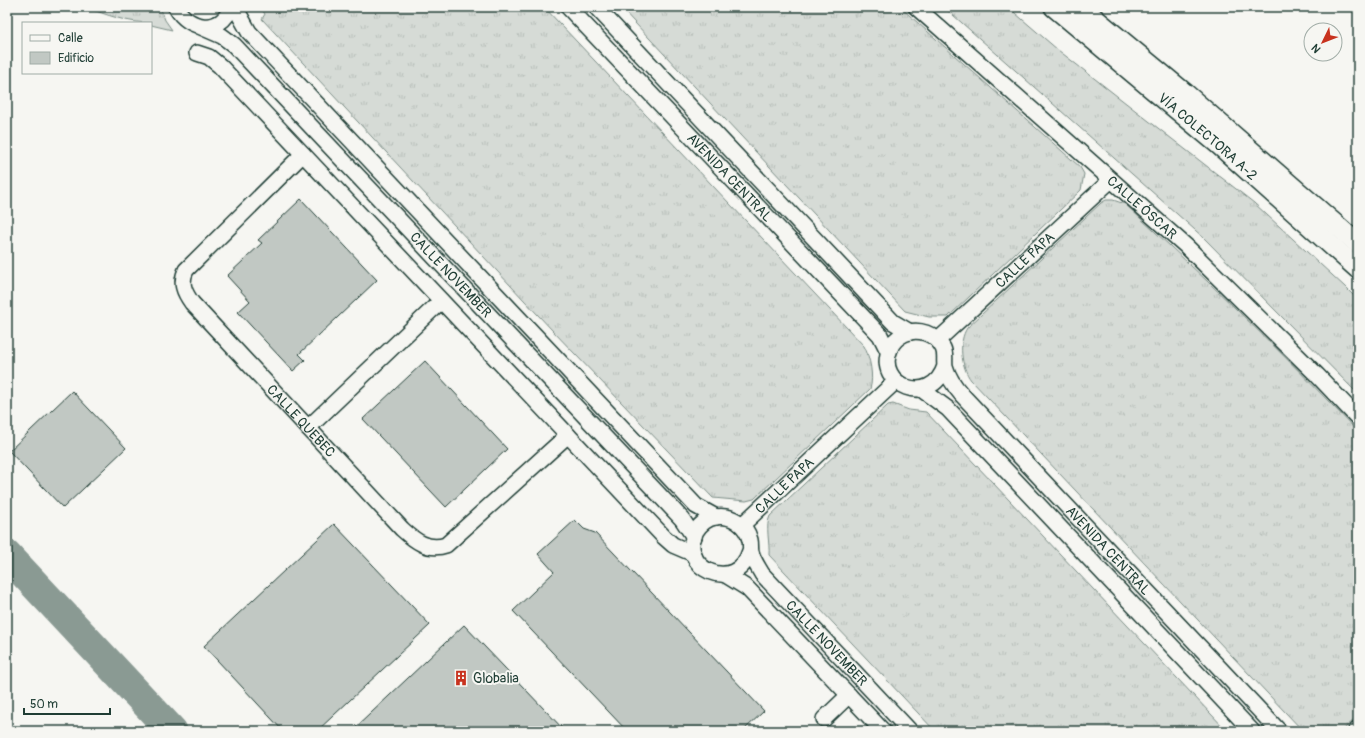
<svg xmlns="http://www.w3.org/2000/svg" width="1365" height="738" viewBox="0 0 1365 738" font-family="Pangolin,sans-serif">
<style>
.grass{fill:url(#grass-tufts);stroke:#7a8c85}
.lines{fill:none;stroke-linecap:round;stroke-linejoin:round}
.taxiway{stroke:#8a9a93;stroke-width:31}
.building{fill:#c1c8c3;stroke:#1f3d34}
.minor-casing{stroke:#1f3d34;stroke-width:18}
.major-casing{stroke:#1f3d34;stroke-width:22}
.minor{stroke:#f6f6f2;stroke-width:15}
.major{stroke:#f6f6f2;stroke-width:19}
.labels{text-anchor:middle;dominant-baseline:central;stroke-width:4;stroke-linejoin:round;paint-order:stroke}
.street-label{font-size:14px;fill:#1f3d34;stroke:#f6f6f2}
.poi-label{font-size:14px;fill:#1f3d34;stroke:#f6f6f2;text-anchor:start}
</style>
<defs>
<pattern id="grass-tufts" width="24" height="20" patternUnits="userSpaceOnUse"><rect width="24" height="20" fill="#d6dbd6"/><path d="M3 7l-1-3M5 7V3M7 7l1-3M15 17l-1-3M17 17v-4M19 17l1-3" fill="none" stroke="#b7bdb8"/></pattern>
</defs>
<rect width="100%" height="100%" fill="#f6f6f2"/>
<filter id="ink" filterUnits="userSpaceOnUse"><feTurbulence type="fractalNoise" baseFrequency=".025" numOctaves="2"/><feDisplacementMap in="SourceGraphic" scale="8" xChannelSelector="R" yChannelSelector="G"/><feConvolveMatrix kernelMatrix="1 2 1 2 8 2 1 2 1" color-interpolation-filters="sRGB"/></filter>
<g filter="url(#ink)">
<path class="grass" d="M85,7H160L165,20L172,30L151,25V23C128,23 107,15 85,7Z
M260,7H544L864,346C870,357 874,377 870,389L754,499L746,501L713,498L552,330L262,19L265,14Z
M620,7H900L1080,167L1084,174L1081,190L948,317H929L905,311Z
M944,7H1008L1058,50L1254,203L1345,287L1358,300V394L1204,238Z
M1106,200H1113L1125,204C1205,278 1283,353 1358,432V716L1342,731H1310L1308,729L1303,731L971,380C961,367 958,342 967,328L1101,203Z
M893,404L909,410L926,412L1227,731H935L769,555C770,543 765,526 770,516L888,405Z"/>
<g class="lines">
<path class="taxiway" d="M7,555L172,731"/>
</g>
<path class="building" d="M301,199L377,280L299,354L305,360L293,371L238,312L250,301L227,276L262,243L258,240Z
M425,361L507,449L446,507L363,419Z
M72,391L126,448L63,508L9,451Z
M575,520L584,529L595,533L764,711L743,731H627L513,611L554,572L538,554Z
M334,524L430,625L317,731H283L204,646Z
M464,625L565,731H352Z"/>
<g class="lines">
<defs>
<g id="minor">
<path d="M176,7C188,30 221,35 231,7"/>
<path d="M235,7L249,32L696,506L716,517"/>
<path id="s1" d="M568,7L880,335L888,351"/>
<path d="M596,7L893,322L910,332"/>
<path id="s2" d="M916,7L1186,246L1317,375L1358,418"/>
<path id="s3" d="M199,26L222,36L234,45L682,519L694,537"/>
<path d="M197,53L209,57L220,66L664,537L673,545L694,554"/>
<path id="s4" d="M303,154L186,270C180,283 184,292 192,303L402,529C415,541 428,551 446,545L568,435"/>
<path id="s5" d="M938,340L1111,180"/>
<path id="s6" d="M945,366C931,409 874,385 890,349C892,342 898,337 904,334C918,327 936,334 943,348C946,354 944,360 945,366C948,377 955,387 962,395L1279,731"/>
<path d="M921,389L948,409L1252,731"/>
<path d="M308,428L441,301"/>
<path id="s7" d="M742,525L896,381"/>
<path id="s8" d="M750,551C736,596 676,568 696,531C700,524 708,518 715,517C731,514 746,524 750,540C751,544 750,548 751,552C753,560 758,567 762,574L910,731"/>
<path d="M726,575L747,588L883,731"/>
<path d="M824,719L849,695"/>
<path d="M1356,731L1358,729"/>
</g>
<g id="major">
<path id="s9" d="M1054,7L1218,144L1358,269"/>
<path d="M1081,7L1186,94L1358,244"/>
</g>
</defs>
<use href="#minor" class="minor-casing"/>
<use href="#major" class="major-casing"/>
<use href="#minor" class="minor"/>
<use href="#major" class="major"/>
</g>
</g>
<defs>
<symbol id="building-bare" viewBox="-9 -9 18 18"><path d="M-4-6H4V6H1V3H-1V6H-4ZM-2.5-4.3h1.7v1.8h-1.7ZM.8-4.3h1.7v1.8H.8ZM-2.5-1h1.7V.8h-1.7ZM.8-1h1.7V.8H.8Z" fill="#c8321e" stroke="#f6f6f2" stroke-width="2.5" paint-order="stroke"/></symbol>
</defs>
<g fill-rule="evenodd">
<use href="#building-bare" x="450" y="667" width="22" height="22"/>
</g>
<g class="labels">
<g class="street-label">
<text stroke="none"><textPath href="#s9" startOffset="201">VÍA COLECTORA A-2</textPath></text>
<text stroke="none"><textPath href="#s1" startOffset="235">AVENIDA CENTRAL</textPath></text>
<text stroke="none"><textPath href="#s2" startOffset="302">CALLE ÓSCAR</textPath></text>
<text stroke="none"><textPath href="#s5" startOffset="118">CALLE PAPA</textPath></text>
<text stroke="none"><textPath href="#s3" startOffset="356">CALLE NOVEMBER</textPath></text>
<text stroke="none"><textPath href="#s4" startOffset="361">CALLE QUEBEC</textPath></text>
<text stroke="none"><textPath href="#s7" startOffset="58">CALLE PAPA</textPath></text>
<text stroke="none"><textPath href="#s6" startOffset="429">AVENIDA CENTRAL</textPath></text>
<text stroke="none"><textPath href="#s8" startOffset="302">CALLE NOVEMBER</textPath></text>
</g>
<g class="poi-label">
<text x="473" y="678">Globalia</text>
</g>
</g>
<rect width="1365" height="738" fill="none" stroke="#f6f6f2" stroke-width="24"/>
<rect x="12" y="12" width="1341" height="714" fill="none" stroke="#1f3d34" stroke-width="1.5" filter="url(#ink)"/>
<rect x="22" y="22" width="130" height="52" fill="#f6f6f2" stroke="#a0aca6"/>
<rect x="30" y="35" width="20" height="6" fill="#f6f6f2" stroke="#a0aca6"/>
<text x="58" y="42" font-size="12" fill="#1f3d34">Calle</text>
<rect x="30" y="52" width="20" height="12" fill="#c1c8c3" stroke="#a0aca6"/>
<text x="58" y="62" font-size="12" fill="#1f3d34">Edificio</text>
<g transform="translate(1323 42) rotate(227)"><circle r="19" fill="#f6f6f2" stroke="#a0aca6"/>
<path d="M0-3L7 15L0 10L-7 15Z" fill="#c8321e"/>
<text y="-6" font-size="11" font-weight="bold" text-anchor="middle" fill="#1f3d34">N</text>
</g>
<path d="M24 708v6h86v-6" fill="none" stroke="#1f3d34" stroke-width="2"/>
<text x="30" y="708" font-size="12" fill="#1f3d34" stroke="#f6f6f2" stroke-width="3" paint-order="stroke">50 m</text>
</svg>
